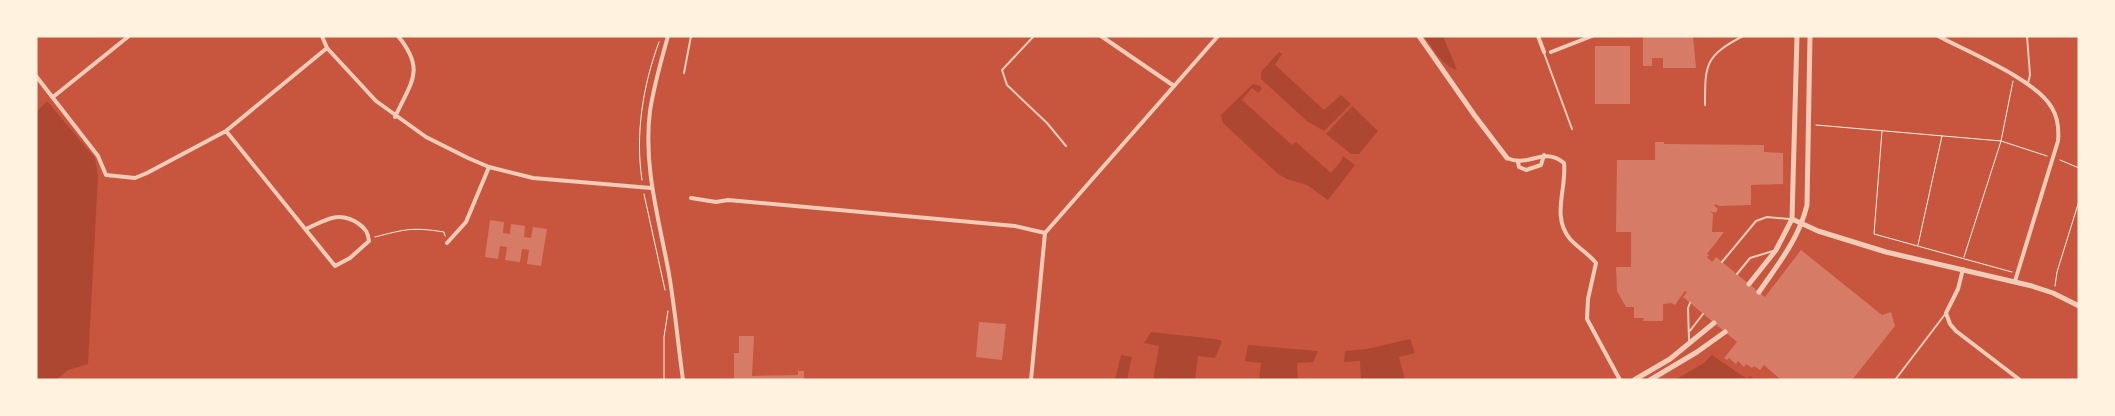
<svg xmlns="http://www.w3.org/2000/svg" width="2115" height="416" viewBox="0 0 2115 416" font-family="Karla,sans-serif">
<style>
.green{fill:#ae4732}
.building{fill:#d67c66}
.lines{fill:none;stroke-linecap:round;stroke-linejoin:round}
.path{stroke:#fff3e0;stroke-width:1}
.service{stroke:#f1ccb7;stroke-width:2}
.minor{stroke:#f1ccb7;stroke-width:4}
.tertiary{stroke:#f1ccb7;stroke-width:5}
</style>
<rect width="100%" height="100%" fill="#c8553d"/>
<path class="green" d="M1424,36H1443L1457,70C1442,66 1433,48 1424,36Z
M1279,52L1282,54L1275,65L1324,110L1341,95L1351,104L1324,131L1307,121L1261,79V72Z
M1253,84L1260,86L1262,89L1258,93L1252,88L1242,100L1292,145L1296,142L1331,173L1341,161L1343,156L1355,165L1328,200L1307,185L1287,179L1278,174L1223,123L1221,115Z
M47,101L95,158L98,176L88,364L68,370L56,380H36V112Z
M1352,106L1378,131L1359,154H1351L1326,134Z
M1151,332L1215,339L1222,341L1215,358L1198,356L1195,380H1153L1159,346L1144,343Z
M1410,339L1415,353L1399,357L1405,380H1361L1360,361L1344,362L1345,351L1367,349Z
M1248,345L1318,351L1313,362L1297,363L1298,380H1259L1261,363L1245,361Z
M1121,355L1132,357L1127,380H1115Z
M1712,355L1747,379L1750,376L1755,380H1675L1704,363Z"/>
<path class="building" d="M1643,37H1693L1696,68H1663V58H1652V66H1643Z
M1595,46H1630V104H1595Z
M1655,142H1664V144L1764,145V152L1783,153V184L1751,185V205L1719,206L1716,204L1714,205L1718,209L1717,211L1715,213L1710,211L1713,214L1712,232H1724L1707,254L1709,255L1707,257L1712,262L1716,257L1765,297L1801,250L1882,315L1891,312L1895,326L1852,380H1781L1764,365L1760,370L1754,366L1752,368L1746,364L1744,367L1738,361L1736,364L1729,358L1727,360L1724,358L1737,342L1683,297L1687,292L1685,291L1675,305L1671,303L1663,304V321H1643L1644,318H1634V307H1626L1617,291L1616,267H1631V232H1616L1617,160H1655Z
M490,220L504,222L503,233L510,234L511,224L525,226L524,237L531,238L533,227L547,229L541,266L527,264L529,250L522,249L520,262L505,260L507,247L500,246L498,259L485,257Z
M979,322L1006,324L1002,360L976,357Z
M739,336H754L752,376L798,375V371H804V380H734V353H739Z"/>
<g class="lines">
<path class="path" d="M1816,125L2001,141L2047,156
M1882,131L1874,234L2012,272
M2060,160L2079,168
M642,180C635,134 643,85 659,42
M644,194L665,290
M375,237C406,229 412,227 444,232L445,236
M1918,245L1942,136
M1964,257L2001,141L2013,81
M2055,286L2057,272L2079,201
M664,380V337L668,311"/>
<path class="service" d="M1034,36L1002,70L1007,85L1047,123L1066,146
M2027,36L2030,75L2028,83
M1544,53L1572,129
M684,73L691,36
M1705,105C1705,64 1705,56 1743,36
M1722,262L1756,221L1767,217L1790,219
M1737,274L1750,258L1773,251
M1689,332L1703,314
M1689,340L1688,308L1690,303
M1895,380L1946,313"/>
<path class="minor" d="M322,36L327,48L376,101L426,137L468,158L489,167L533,178L651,188
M668,36C661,61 654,85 650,111C643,166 659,219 669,274C675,309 678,344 683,380
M1101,36L1174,86
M1538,36L1544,52
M1938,36C1966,51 2037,80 2052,108C2058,118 2059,130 2058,141L2015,281
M1551,52L1592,36
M36,76L98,156L106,175L135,178L147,173L226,131L327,48
M53,97L129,36
M395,117C411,82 426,70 398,36
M226,131L335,266L350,258L369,241C368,233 366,229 359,224C339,210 326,220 306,229
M1507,158C1529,168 1543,146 1564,163C1567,189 1551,216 1570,239C1578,248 1588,253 1596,263L1588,299L1587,319L1620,380
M1518,162L1519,167L1526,170L1541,165L1544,155
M691,198L716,202L728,200L1015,226L1045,233
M447,243L466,222L489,167
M1963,269L1958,289L1946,313L1950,324L1956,331L2020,380
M1031,380L1045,233L1218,36"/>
<path class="tertiary" d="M1419,36L1475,116L1507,158
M1792,219L1818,231L1886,252L2032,286L2053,293L2079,306
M1749,284L1776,250L1792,219L1797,36
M1759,292C1778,264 1799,239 1807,205L1810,36
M1634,380L1670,359L1714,323
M1650,380L1697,352L1725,332"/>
</g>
<rect width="2115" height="416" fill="none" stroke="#fff3e0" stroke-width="75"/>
</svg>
